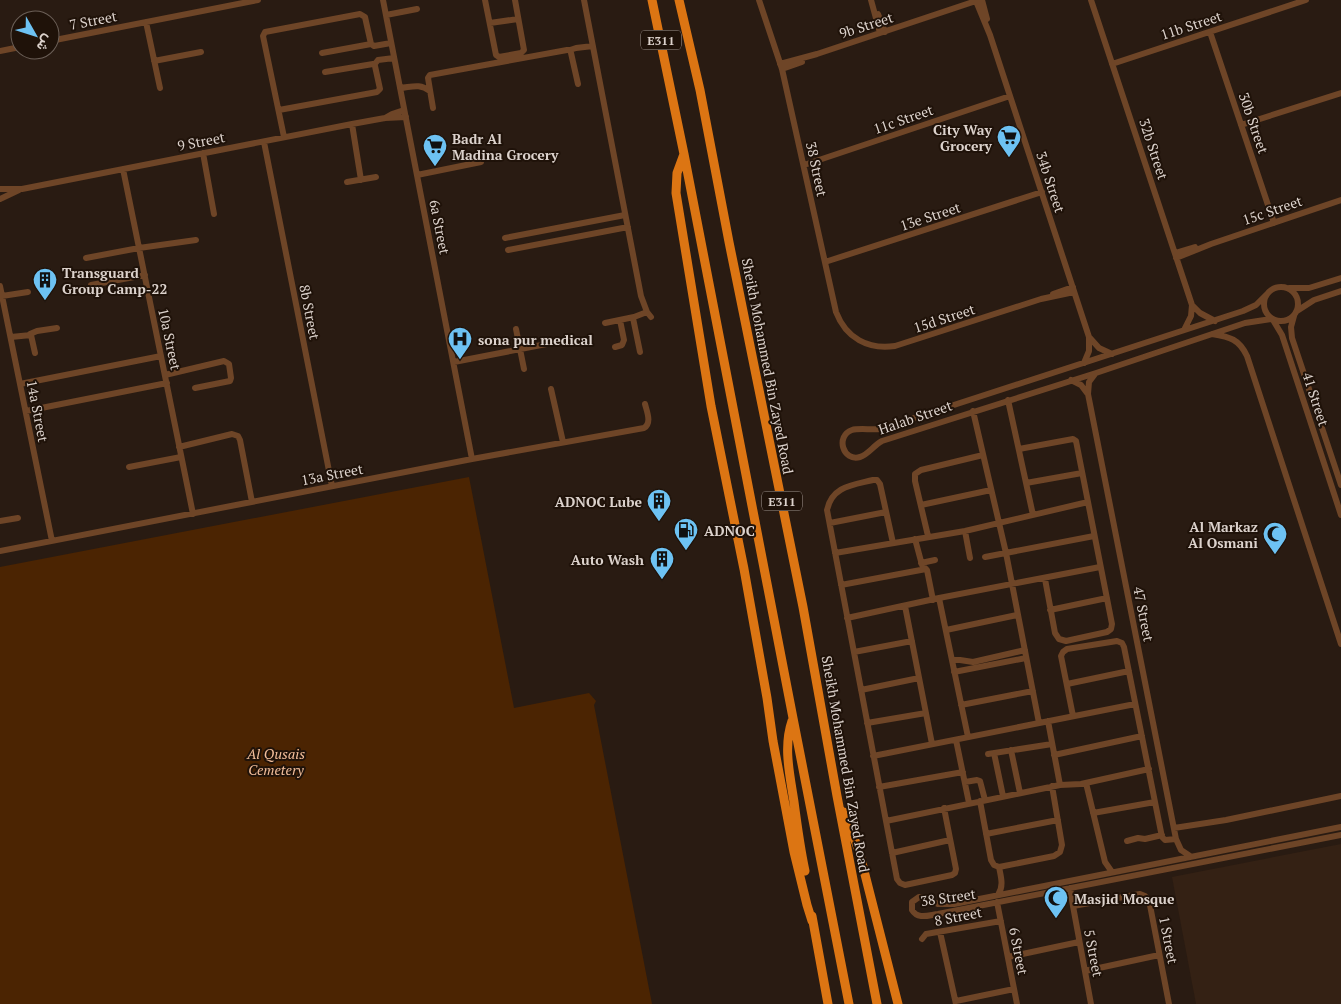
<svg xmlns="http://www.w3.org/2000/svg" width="1341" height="1004" viewBox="0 0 1341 1004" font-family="'PT Serif',Vazirmatn,serif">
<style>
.built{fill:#342114}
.green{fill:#4b2402}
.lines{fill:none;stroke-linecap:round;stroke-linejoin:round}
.minor{stroke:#6e4527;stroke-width:6}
.highway{stroke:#dc7513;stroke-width:9}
.labels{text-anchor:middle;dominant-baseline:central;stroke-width:4;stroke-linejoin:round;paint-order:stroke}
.shield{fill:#1f1209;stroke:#a39892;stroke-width:1}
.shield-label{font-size:12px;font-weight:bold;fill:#dcd2cc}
.street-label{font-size:14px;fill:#dcd2cc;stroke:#1f1209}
.poi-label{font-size:14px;font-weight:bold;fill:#dcd2cc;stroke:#1f1209;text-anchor:start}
.park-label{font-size:14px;font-style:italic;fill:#f4bf9b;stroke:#1f1209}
</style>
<rect width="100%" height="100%" fill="#291b12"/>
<path class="built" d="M1341,844V1004H1196L1172,877Z"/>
<path class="green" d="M469,477L514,708L589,693L596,701L594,705L652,1004H0V567Z"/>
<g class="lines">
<path class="minor" d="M383,0L472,459
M485,0L496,55L499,57L521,53L524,50L515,0
M584,0L641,296L647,312L651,317
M759,0L782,69L836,312C846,338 868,350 895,346L1041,299L1074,292
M871,0L880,33
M982,0L987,19
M1091,0L1192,305L1191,316L1184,330
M976,1L990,35L1089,337V351L1084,363
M878,14L885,32
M386,15L417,9
M146,22L160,88
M490,23L518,19
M1210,32L1274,223
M50,41L258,0
M570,50L576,48L593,46
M0,51L20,47
M322,53L371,44L374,46L391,43
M154,61L201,52
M780,64L817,54L979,0
M1112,64L1306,0
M374,65L378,60L394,58
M782,69L802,62
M400,88C412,87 419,83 430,91
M433,108L428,78L430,75L567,50H570L571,53L578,84
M279,110L377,92L380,89L375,66L373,64L325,72
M385,118L392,114L404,110
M352,124L361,180
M1241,125L1341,93
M284,137L263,36L265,32L360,14L365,17L371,44
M264,142L332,486
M203,153L214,214
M804,165L1010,96
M123,169L193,514
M417,175L481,162
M347,182L376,177
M0,189H22L352,124L385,118L406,117
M0,199L19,190
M505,238L625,215
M508,250L628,227
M1175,253L1195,247
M86,258L139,248L196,240
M1176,258L1211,244L1341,200
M825,262L1042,192
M91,285L145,275
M0,286L52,541
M1264 304a17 17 0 1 1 34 0a17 17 0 1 1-34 0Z
M1289,288H1309L1341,278
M1053,294L1073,287
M1266,295L1256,305L1243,311L880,429C872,430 858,428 852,430C835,436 843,462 860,457C868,455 874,445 882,441L1096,373L1245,323L1271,319
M2,296L28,292
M1192,305L1200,313L1215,321
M1297,311L1314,300L1341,291
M1294,316L1291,327L1292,338L1341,485
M633,318L640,352
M1273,320L1282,335L1341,515
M605,323L634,317L647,312
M516,329L524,369
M30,334L37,331L57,328
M1212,334C1230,337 1239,339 1247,356L1341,644
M11,337L31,335L35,353
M1090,338L1099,348L1112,354
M615,347L622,345L624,340L620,320
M454,362L562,341
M1095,374L1089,382L1088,394L1176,839L1181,850L1190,856
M165,375L224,361L229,364L231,378L230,381L195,388
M1071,380L1081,385L1087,393
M20,384L161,356
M551,389L563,442
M1008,400L1033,515
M26,411L167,383
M973,411L1006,553L1039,723
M179,447L232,434L238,436L240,440L252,502
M1019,449L1073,439L1076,441L1112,624L1111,629L1107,632L1066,641L1059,639L1055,633L1045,579
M129,467L181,457
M1026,483L1082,473
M921,505L991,490
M0,521L18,518
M830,523L886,512
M965,531L970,558
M928,536L915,481V474L921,470L983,455
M915,539L922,565L927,570L933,600
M893,543L880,484L877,480H873C853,485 832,486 827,510L897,879L900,883L905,885L952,875L955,873L956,869L944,808
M0,551L472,459L644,428C652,423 647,412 645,404
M835,553L965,531L1088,502
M985,557L1094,536
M921,563L935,560
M841,585L926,569
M939,598L968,737
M905,606L932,744
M1050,610L1107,598
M847,618L939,598L1100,567
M946,630L1017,615
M854,652L912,641
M952,660H960L973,662L1025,650
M954,672L1026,658
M1067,684L1129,671
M861,690L919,678
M961,705L1033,691
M1073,716L1061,656L1063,652L1067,649L1117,641L1122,643L1124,647L1162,837L1165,840L1176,839
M1048,721L1060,785
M867,723L926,713
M956,740L969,803
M1011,750L1020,793
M994,753L1003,796
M988,754L1052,744
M1054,755L1142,736
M873,756L1135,704
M965,782L977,780L980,781L985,800
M1086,783L1105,862L1112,872
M879,787L963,772
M980,801L991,860L994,865L999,867L1054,856L1060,852L1062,845L1052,786
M1093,813L1155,802
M886,821L1060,785L1081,784L1149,769
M1341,827L954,904H938L925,898L919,897L912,902V910C918,920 929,915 938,914L1341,835
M1174,828L1226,820L1341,796
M986,834L1058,820
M1127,841L1138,838L1145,839L1162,835
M892,853L950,840
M1070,888L1073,906L1091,1004
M998,895C1004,886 1001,877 999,867
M997,902L1017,1004
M1073,906L1140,894L1145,896L1149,900L1169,1004
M940,932L956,1004
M922,939L926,934L1001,921
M1008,957L1079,942
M1085,971L1159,955
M956,1001L1014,989"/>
<path class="highway" d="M652,0L684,154L793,718L849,1004
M679,0L700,90L729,242L803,607L837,796L877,1004
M684,154L677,173L676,193L711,406L744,569L767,698L773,741L794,852L807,905L812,921
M792,721C783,747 790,775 794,802C797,825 800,848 805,871
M844,812L859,851L898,1004
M812,916L828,1004"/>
</g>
<defs>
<symbol id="supermarket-pin" viewBox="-11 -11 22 30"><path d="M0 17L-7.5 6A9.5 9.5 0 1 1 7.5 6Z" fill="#6dc2f3" stroke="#1f1209"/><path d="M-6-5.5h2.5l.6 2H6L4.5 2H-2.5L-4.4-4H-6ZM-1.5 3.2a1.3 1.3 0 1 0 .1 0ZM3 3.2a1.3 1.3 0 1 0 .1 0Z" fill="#111"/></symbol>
<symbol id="building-pin" viewBox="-11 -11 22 30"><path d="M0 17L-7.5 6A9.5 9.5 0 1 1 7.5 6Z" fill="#6dc2f3" stroke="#1f1209"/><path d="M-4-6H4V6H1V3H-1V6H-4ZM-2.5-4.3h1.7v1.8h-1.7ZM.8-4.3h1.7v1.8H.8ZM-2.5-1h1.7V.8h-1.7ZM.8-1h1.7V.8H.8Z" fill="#111"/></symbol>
<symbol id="hospital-pin" viewBox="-11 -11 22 30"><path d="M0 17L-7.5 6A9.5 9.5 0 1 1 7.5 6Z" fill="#6dc2f3" stroke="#1f1209"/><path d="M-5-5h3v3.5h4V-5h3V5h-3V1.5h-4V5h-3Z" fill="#111"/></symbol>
<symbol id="fuel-pin" viewBox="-11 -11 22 30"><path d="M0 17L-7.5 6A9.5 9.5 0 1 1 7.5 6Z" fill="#6dc2f3" stroke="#1f1209"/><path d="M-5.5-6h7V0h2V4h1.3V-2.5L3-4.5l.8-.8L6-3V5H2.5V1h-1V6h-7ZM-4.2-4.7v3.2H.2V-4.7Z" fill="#111"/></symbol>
<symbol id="mosque-pin" viewBox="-11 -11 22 30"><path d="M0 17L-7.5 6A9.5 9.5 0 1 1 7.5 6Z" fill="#6dc2f3" stroke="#1f1209"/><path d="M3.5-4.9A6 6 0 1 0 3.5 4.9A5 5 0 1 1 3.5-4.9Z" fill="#111"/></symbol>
</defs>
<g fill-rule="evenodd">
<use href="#supermarket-pin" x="995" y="123" width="28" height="38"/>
<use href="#supermarket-pin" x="421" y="132" width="28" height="38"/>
<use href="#building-pin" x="31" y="266" width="28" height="38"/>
<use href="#hospital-pin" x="446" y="325" width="28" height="38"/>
<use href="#building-pin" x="645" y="487" width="28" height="38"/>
<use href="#fuel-pin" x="672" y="516" width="28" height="38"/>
<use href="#mosque-pin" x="1261" y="520" width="28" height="38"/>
<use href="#building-pin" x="648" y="545" width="28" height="38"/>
<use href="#mosque-pin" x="1042" y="884" width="28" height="38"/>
</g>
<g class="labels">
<g class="shield">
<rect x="641" y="30.5" width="40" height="19" rx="4"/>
<rect x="762" y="491.5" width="40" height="19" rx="4"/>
</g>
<g class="shield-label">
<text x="661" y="40">E311</text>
<text x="782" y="501">E311</text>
</g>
<g class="street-label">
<text transform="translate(93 20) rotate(-11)">7 Street</text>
<text transform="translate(866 25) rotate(-18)">9b Street</text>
<text transform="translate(1191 25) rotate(-18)">11b Street</text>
<text transform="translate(903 119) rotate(-19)">11c Street</text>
<text transform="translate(1254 123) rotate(71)">30b Street</text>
<text transform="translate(201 141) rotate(-11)">9 Street</text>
<text transform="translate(1154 149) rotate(72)">32b Street</text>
<text transform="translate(817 169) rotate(78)">38 Street</text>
<text transform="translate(1051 182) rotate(72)">34b Street</text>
<text transform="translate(1272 210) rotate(-19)">15c Street</text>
<text transform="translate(930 216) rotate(-18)">13e Street</text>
<text transform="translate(440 227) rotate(79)">6a Street</text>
<text transform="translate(310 312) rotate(79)">8b Street</text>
<text transform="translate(944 318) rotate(-18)">15d Street</text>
<text transform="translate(170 339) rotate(78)">10a Street</text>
<text transform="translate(768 366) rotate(79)">Sheikh Mohammed Bin Zayed Road</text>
<text transform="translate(1316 399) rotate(72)">41 Street</text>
<text transform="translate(38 411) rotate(79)">14a Street</text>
<text transform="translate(915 417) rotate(-19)">Halab Street</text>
<text transform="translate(332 474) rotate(-11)">13a Street</text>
<text transform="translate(1144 614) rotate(79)">47 Street</text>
<text transform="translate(846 764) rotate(80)">Sheikh Mohammed Bin Zayed Road</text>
<text transform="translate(948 897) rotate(-8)">38 Street</text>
<text transform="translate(958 916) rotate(-11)">8 Street</text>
<text transform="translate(1169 940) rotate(79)">1 Street</text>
<text transform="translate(1019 951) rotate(79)">6 Street</text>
<text transform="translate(1094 953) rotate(79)">5 Street</text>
</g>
<g class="poi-label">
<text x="992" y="129" text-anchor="end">City Way<tspan x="992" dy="16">Grocery</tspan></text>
<text x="452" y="138">Badr Al<tspan x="452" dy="16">Madina Grocery</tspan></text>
<text x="62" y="272">Transguard<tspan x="62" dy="16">Group Camp-22</tspan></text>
<text x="478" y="339">sona pur medical</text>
<text x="642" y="501" text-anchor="end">ADNOC Lube</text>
<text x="1258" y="526" text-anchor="end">Al Markaz<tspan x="1258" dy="16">Al Osmani</tspan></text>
<text x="704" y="530">ADNOC</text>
<text x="644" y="559" text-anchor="end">Auto Wash</text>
<text x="1074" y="898">Masjid Mosque</text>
</g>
<g class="park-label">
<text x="276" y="753">Al Qusais<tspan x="276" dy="16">Cemetery</tspan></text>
</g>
</g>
<g transform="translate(35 35) rotate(129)"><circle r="24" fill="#1f1209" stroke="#6b5f57"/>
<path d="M0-4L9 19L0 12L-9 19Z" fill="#6dc2f3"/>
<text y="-8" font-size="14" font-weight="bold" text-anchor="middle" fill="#dcd2cc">ش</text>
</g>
</svg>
